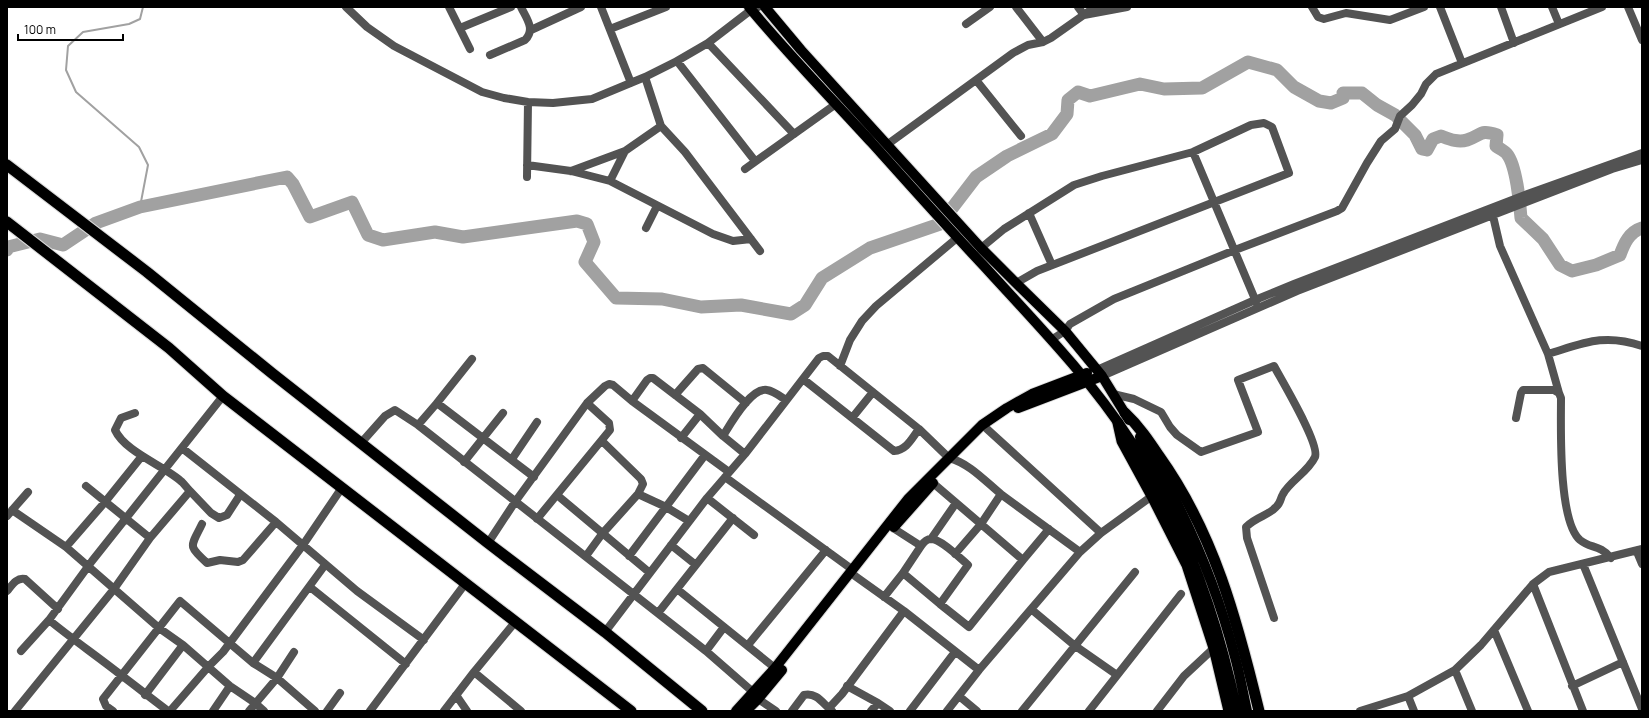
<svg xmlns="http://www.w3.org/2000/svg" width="1649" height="718" viewBox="0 0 1649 718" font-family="Manrope,sans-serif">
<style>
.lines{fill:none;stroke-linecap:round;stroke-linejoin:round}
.stream{stroke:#a1a1a1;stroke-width:2}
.river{stroke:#a1a1a1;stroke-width:13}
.primary-casing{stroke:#dbdbdb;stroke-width:12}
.trunk-casing{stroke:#dbdbdb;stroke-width:13}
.minor{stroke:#535353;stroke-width:8}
.primary{stroke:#000;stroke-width:10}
.trunk{stroke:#000;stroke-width:11}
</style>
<rect width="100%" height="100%" fill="#fff"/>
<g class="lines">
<path class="stream" d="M140,207L148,165L139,147L76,92L66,70L68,46L83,32L129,24L140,19L143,7"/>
<path class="river" d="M7,250L8,247L40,239L63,245L96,223L140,207L287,177L293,184L310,217L352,202L368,235L383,240L435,232L463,237L577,221L587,224L594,242L585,262L616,298L662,299L701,307L741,305L791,314L805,305L822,278L870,248L940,224L976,177L1007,156L1052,134L1067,114L1068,100L1078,92L1090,96L1140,84L1164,89L1202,88L1248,62L1277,70L1294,87L1319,101L1331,103L1343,98V93H1362L1377,105L1395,115L1415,135L1422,149L1427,150L1433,139L1441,136C1449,139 1458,143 1467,140C1482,135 1480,129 1497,135L1496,146C1500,149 1505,151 1507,154C1516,165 1520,203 1521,218L1543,239L1560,265L1572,271L1596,265L1620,255C1624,244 1629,232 1642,228"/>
<defs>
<path id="primary" d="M749,7C788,54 831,98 872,143C909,184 946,226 984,266C1035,322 1089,377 1130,440C1184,522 1217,616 1237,711
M765,7L801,50L981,248L1016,283L1065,331L1102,376L1129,420
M1018,408L1102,376
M1140,437C1182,505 1215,580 1235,657C1240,675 1243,693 1247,711
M894,527L933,483
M736,711L775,668L908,499L982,425L1007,408L1032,394L1087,373
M746,711L758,699L782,670"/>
<path id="trunk" d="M7,165L147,272L273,374L488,543L605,632L702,711
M7,222L169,348L223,396L631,711
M1125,413C1139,426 1149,441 1159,456C1214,533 1237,620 1259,711
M1118,423L1122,441L1152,496L1187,565L1214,648L1229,711"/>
</defs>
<use href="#primary" class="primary-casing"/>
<use href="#trunk" class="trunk-casing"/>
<path class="minor" d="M346,7L367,27L394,46L482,92L504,98L528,102L553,103L592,99L645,77L677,61L708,43L751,10L758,7
M449,7L470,49
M601,7L631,83
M1016,7L1043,42
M1078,7L1084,15L1127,7
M1312,7L1318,17L1324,19L1346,13L1390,20L1424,7
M1440,7L1462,63
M1501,7L1514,43
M1552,7L1559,24
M1628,7L1642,40
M966,24L990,7
M460,28L511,7
M610,29L666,7
M531,30L581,7
M708,43L794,134
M490,55L525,40C536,29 526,18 521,7
M677,61L755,161
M976,80L1021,136
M661,126L685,152L760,251
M888,144L1013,53L1028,45L1043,42L1051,38L1095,7
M1193,152L1257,304
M527,165L571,171L610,181L713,234L733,241L751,239
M745,169L836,104
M571,171L625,151
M527,177L528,102
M610,181L625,151L661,126L645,77
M1029,213L1052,265
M1493,216L1500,246L1548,354L1559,393
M646,228L657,206
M981,248L1004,229L1074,185L1102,176L1193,152L1251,125L1264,123L1272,127L1289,173L1037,271L1016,283
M1051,340L1065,331L1070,324L1114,299L1235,250L1337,211L1342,208L1367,163L1381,141L1395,129L1400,116L1412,105L1421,94L1426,84L1436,74L1602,7
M1548,354C1584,343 1604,333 1642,346
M840,366L850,340L862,321L876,306L957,238
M1097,370L1255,300L1294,284L1525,195L1642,153
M1102,376L1297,291L1612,169L1642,160
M803,379L894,451C907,450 912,438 919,429
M1113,394L1134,399L1161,412L1170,427L1177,435L1201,452L1258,432L1238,380L1274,366C1282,381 1320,444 1315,457C1308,472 1290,481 1283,494C1280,499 1281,503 1276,507C1268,516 1257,516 1246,527L1247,538L1274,618
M675,395L698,369L703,368L746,403
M632,401L647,380L650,378H653L700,414L723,436L745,454
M437,403L472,359
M852,418L873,392
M1516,418L1521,393L1523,390H1554L1559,393L1561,398C1561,427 1558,521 1580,540C1591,549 1599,544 1611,558
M418,425L437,403L534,477
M987,429L1101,533
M723,436C731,423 751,387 767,390C774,391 781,397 786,400
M681,438L700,414
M361,443L385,416L395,410L418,425L706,651L753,692
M182,448L276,522L357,591L424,640
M512,459L537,422
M464,462L503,413
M725,477L853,570
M933,483L1023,560L969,627L940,604
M86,486L150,538
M190,491L211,513L219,518L227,515L240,495
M638,494L666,507L689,521
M557,495L650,573
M707,498L754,535
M12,510L66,547L159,628L183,645L230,686L255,703L264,711
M7,516L28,492
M537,519L610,430L609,423L587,403
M202,524C191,547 187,545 207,563L220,560L238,562L243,560L276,522
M893,528L921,546C923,543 926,539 931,539C941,539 960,558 968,565L940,604L903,573L921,546
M931,539L956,503
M488,543L515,502L587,403L605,386L609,384L613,385L632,401L729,472
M671,545L696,565
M66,547L105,502L142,456
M1637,552L1642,564
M955,554L981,524L1001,494
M586,556L602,534L638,494L643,484L641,479L602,441
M629,556L705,455
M1023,560L1049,529
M1583,564L1642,709
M855,576L904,611L979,670
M1533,584L1583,711
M310,587L406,664
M677,589L775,668
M7,591C12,585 17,577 25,579L58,609
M884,597L903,573
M1031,609L1074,645L1117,675
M658,613L733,518
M1494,630L1528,711
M605,632L707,498L745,454L819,358L823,356H828L919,429L949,458C969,463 986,482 1002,495C1028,514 1054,533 1080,552
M748,645L826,550
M21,651L49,620
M706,651L724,627
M253,663L325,565
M1455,670L1472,711
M474,672L516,621
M847,686L878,703L871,711
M1572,686L1623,662
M145,695L183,645
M456,695L467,711
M959,696L977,711
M1408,696L1414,711
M758,699L776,711
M878,703L890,711
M829,708L842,694L904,611
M15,711L114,589L150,538L190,491C187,488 185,485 182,482C165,466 125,452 115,430L121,418L135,413
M113,711L106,706L103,699L180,601L253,663L277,678L315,711
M168,711C152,699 137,687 121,675C97,656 72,639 49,620L92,561L223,396
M170,711L209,666L223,652L303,545L341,489
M213,711L230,686
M249,711L277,678L294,652
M327,711L340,693
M370,711L465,584
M444,711L474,672L521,711
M792,711L804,695C817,692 823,704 832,711
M910,711L955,652
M947,711L979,670L1080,552L1101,533L1152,496
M1022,711L1135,572
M1089,711L1181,594
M1157,711L1184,676L1214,648
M1360,711L1408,696L1455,670L1481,645L1533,584L1549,572L1642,549"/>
<use href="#primary" class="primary"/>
<use href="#trunk" class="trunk"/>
</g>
<rect width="1649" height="718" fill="none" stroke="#000000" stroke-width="16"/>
<path d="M18 34v6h105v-6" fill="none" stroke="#000000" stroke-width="2"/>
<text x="24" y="34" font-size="12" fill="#000000" stroke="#ffffff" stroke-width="3" paint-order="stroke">100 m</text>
</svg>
